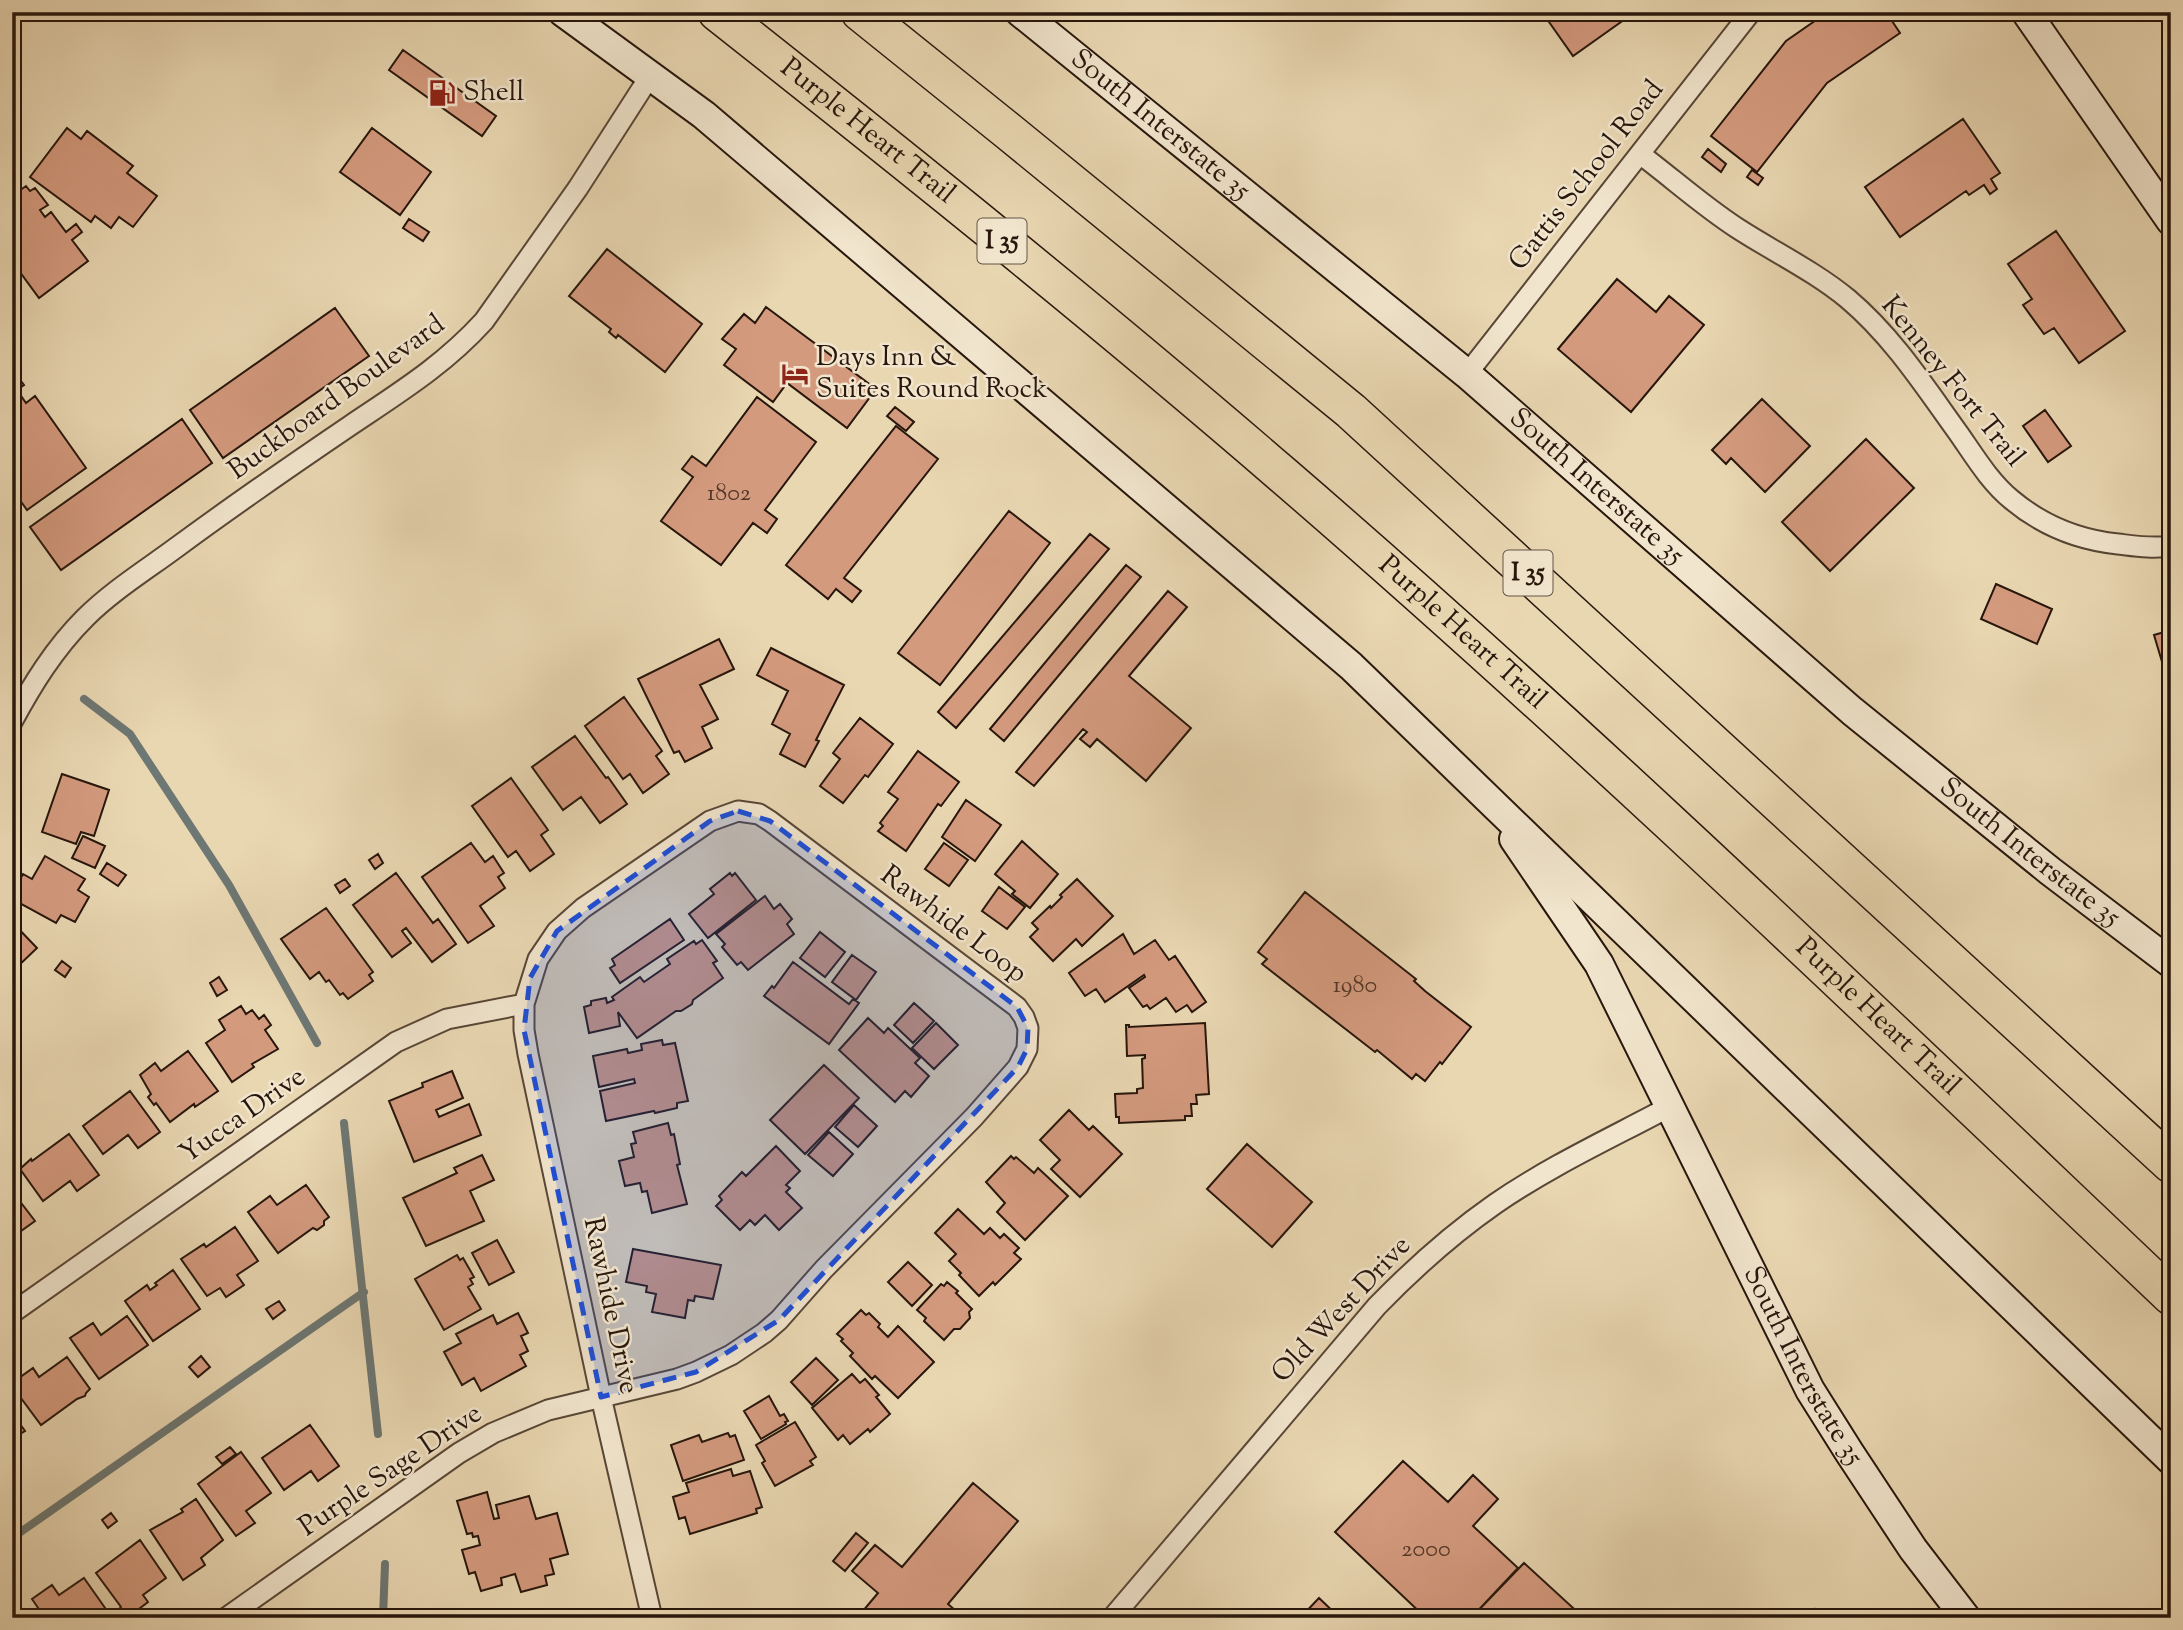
<svg xmlns="http://www.w3.org/2000/svg" width="2183" height="1630" viewBox="0 0 2183 1630" font-family="'Sorts Mill Goudy',serif">
<style>
.lines{fill:none;stroke-linecap:round;stroke-linejoin:round}
.stream{stroke:#6d7773;stroke-width:8}
.building{fill:#d49a7e;stroke:#27160c;stroke-width:2}
.street-casing{stroke:#584636;stroke-width:23}
.secondary-casing{stroke:#27160c;stroke-width:32}
.highway-casing{stroke:#27160c;stroke-width:40}
.street{stroke:#f1e5cd;stroke-width:19}
.secondary{stroke:#f1e5cd;stroke-width:28}
.highway{stroke:#e9d7b2;stroke-width:37}
.marked{fill:#1d4ed8;fill-opacity:0.2;stroke:#1d4ed8;stroke-width:5;stroke-dasharray:14 9;stroke-linejoin:round}
.labels{text-anchor:middle;dominant-baseline:central;stroke-width:5;stroke-linejoin:round;paint-order:stroke}
.number-label{font-size:24px;fill:#523728}
.shield{fill:#f1e5cd;stroke:#645446;stroke-width:2}
.shield-label{font-size:26px;font-weight:bold;fill:#27160c}
.poi-label{font-size:28px;fill:#27160c;stroke:#f1e5cd;text-anchor:start}
.street-label{font-size:28px;fill:#27160c;stroke:#f1e5cd}
</style>
<rect width="100%" height="100%" fill="#e9d7b2"/>
<filter id="stains"><feTurbulence type="fractalNoise" baseFrequency=".00286" numOctaves="4"/><feColorMatrix values="0 0 0 0 .2 0 0 0 0 .09 0 0 0 0 .02 0 0 0 .5 -.17"/></filter>
<radialGradient id="worn" r=".72"><stop offset=".6" stop-color="#630" stop-opacity="0"/><stop offset="1" stop-color="#630" stop-opacity=".3"/></radialGradient>
<g class="lines">
<path class="stream" d="M12,592L14,594
M84,699L130,734L229,885L317,1043
M344,1123L378,1434
M12,1538L364,1292
M383,1618L385,1564"/>
</g>
<path class="building" d="M1542,12H1635L1573,56Z
M1815,12H1886L1900,33L1827,83L1757,172L1711,136L1786,41L1819,18Z
M403,50L496,116L482,136L389,70Z
M1963,119L2000,173L1991,179L1997,189L1990,194L1984,185L1969,195L1966,191L1900,237L1865,187Z
M67,128L81,139L87,131L133,166L127,173L157,196L133,227L119,217L111,228L95,216L91,222L30,177Z
M372,128L431,172L400,215L340,172Z
M1708,149L1726,164L1721,172L1702,157Z
M1752,170L1763,178L1758,185L1747,177Z
M26,186L30,191L35,188L48,205L40,210L45,217L51,212L66,232L76,224L82,232L72,240L88,261L39,298L22,275L15,280L12,277V196Z
M409,219L429,232L423,241L403,228Z
M2056,231L2125,331L2079,363L2054,328L2044,334L2023,305L2032,299L2008,264Z
M607,249L702,324L665,372L618,335L616,338L609,332L611,329L569,296Z
M1617,279L1656,312L1669,296L1704,325L1631,412L1558,349Z
M766,307L876,389L847,428L787,383L773,402L724,365L736,349L722,339L744,314L755,323Z
M335,308L369,356L223,458L190,410Z
M12,369L24,385L17,390L26,403L35,396L86,468L27,510L12,489Z
M757,397L816,442L765,510L777,519L767,533L753,523L721,565L661,521L693,477L682,469L692,456L706,466Z
M1762,399L1810,446L1765,492L1731,458L1726,464L1712,450Z
M895,407L914,422L906,431L887,416Z
M2045,410L2071,446L2048,462L2023,426Z
M182,419L212,463L61,570L30,527Z
M896,426L938,459L844,578L861,591L852,602L836,589L828,599L786,565Z
M1866,439L1914,488L1830,571L1782,522Z
M1009,511L1050,543L940,685L898,653Z
M1090,534L1109,549L956,728L938,712Z
M1126,565L1141,577L1004,741L990,729Z
M1996,584L2052,609L2037,644L1981,619Z
M1168,591L1187,607L1129,676L1191,728L1146,781L1097,739L1090,747L1080,739L1087,732L1083,729L1034,786L1016,772Z
M2171,630V692L2154,635Z
M719,639L734,669L700,685L718,719L702,727L712,748L685,762L679,751L674,753L638,679Z
M771,648L844,685L816,740L819,741L805,767L780,754L790,734L772,724L788,691L757,675Z
M624,697L662,751L656,756L669,774L643,793L630,774L623,779L585,726Z
M860,718L893,744L868,777L865,775L843,803L820,786L840,759L833,753Z
M575,736L606,778L608,777L627,804L600,823L581,797L563,810L532,767Z
M918,751L959,782L941,806L938,804L906,851L878,831L883,826L880,823L898,799L888,792Z
M62,774L109,790L94,836L81,832L76,844L42,832Z
M511,778L548,830L541,835L554,854L530,871L516,851L508,857L472,806Z
M966,800L1001,825L975,861L942,837Z
M83,836L105,846L95,868L72,858Z
M1022,841L1058,874L1030,908L1012,894L1015,891L995,874Z
M471,843L485,862L493,856L504,873L498,877L505,888L480,906L494,926L468,943L422,877Z
M944,843L968,860L949,886L925,869Z
M378,854L383,863L375,869L369,860Z
M45,856L85,879L78,890L89,897L75,922L61,915L56,923L12,899V893L23,874L32,879Z
M107,863L126,875L118,886L100,874Z
M396,873L433,923L438,919L456,944L432,962L406,928L402,931L411,943L392,957L353,905Z
M730,873L732,876L735,873L756,900L708,938L689,914L714,894L710,889Z
M345,879L350,886L340,893L335,885Z
M1077,879L1113,916L1082,946L1076,939L1053,961L1030,937L1038,929L1032,923L1050,906L1051,908L1062,897L1060,895Z
M999,887L1025,907L1007,929L982,911Z
M1305,892L1416,979L1414,981L1425,991L1471,1027L1442,1064L1440,1062L1425,1081L1416,1074L1412,1079L1377,1050L1375,1052L1262,964L1267,959L1258,952Z
M765,896L774,909L780,904L792,919L787,924L794,934L748,970L741,962L737,965L722,947L725,944L716,934Z
M326,908L373,972L369,975L373,981L348,999L343,993L340,995L329,980L326,982L319,972L310,979L281,939Z
M670,919L684,940L620,983L610,968L615,965L612,959Z
M12,922L37,948L12,972Z
M820,932L845,952L825,977L800,958Z
M1123,934L1134,954L1155,940L1169,960L1175,956L1206,1002L1192,1012L1187,1005L1176,1012L1166,998L1150,1009L1147,1005L1143,1007L1129,988L1145,977L1144,975L1105,1002L1096,989L1085,996L1069,973Z
M702,940L717,961L713,963L723,978L693,1000L692,1004L681,1011H676L637,1038L618,1012L620,1026L589,1033L584,1007L591,1005V1001L606,998L607,1003L614,1000L612,997L640,977L644,982L670,964L667,959L694,941L696,944Z
M852,955L876,972L856,1000L832,982Z
M62,961L71,968L65,977L55,970Z
M793,962L849,1004L853,999L859,1003L829,1044L764,996L772,986L774,988Z
M219,977L227,990L217,996L210,983Z
M914,1003L934,1021L913,1043L894,1025Z
M241,1006L246,1014L252,1010L259,1019L264,1015L271,1025L265,1030L278,1049L252,1064L254,1067L232,1082L206,1043L225,1030L219,1020Z
M868,1018L884,1033L888,1028L920,1058L915,1063L929,1076L911,1097L905,1091L895,1102L839,1050Z
M936,1023L958,1045L934,1069L912,1048Z
M1205,1023L1209,1094L1196,1095L1197,1104H1191L1192,1116H1185V1120L1119,1123V1117H1116L1115,1094L1137,1093V1089L1143,1088L1142,1059L1145,1058V1055L1127,1056L1126,1025H1129V1027Z
M662,1040L663,1045L675,1043L688,1101L677,1103V1108L655,1113L654,1111L606,1121L600,1091L635,1083L634,1079L599,1087L593,1056L627,1049L628,1053L642,1050L641,1044Z
M188,1051L218,1091L195,1107L194,1104L170,1122L156,1103L154,1105L148,1097L151,1094L140,1075L155,1063L161,1071Z
M824,1065L859,1098L805,1154L770,1120Z
M452,1071L463,1098L436,1110L439,1117L469,1104L481,1135L414,1162L389,1101L423,1087L422,1083Z
M130,1091L160,1132L138,1148L128,1135L103,1154L83,1126Z
M854,1105L877,1126L858,1147L835,1127Z
M1069,1110L1089,1130L1093,1126L1122,1154L1080,1197L1051,1169L1060,1160L1040,1140Z
M668,1123L671,1135L674,1134L680,1164L677,1165L687,1204L652,1213L647,1191L642,1192L640,1183L625,1186L619,1161L634,1157L631,1144L636,1143L633,1132Z
M829,1132L853,1154L833,1176L808,1155Z
M69,1134L99,1175L77,1191L70,1181L43,1201L20,1169L31,1159L32,1161Z
M1247,1144L1312,1202L1272,1247L1207,1189Z
M776,1146L800,1171L786,1185L790,1188L786,1192L802,1208L779,1230L765,1215L755,1225L750,1220L740,1230L716,1206L722,1200L719,1196L742,1172L746,1176Z
M482,1155L494,1180L470,1191L484,1221L426,1246L403,1198L457,1173L454,1168Z
M1011,1156L1014,1159L1016,1157L1034,1173L1038,1168L1068,1196L1025,1240L997,1212L1005,1203L986,1182Z
M306,1185L329,1217L324,1221V1225L317,1230L313,1228L278,1253L248,1212L270,1196L277,1205Z
M12,1191L35,1221L14,1236L12,1233Z
M958,1209L984,1234L990,1228L1000,1238L1004,1234L1019,1248L1014,1253L1021,1259L995,1285L993,1282L979,1296L959,1275L961,1273L949,1261L956,1254L935,1233Z
M235,1227L258,1261L237,1275L244,1285L226,1297L220,1288L207,1296L181,1259L204,1244L206,1247Z
M497,1240L514,1272L489,1285L472,1253Z
M633,1249L721,1265L713,1299L695,1296L694,1301L688,1300L685,1318L652,1312L656,1294L646,1292L647,1286L626,1282Z
M457,1255L460,1260L463,1258L474,1277L470,1279L473,1284L468,1287L481,1309L444,1330L415,1279Z
M908,1262L932,1285L912,1306L888,1282Z
M173,1270L200,1309L153,1341L125,1301L147,1285L150,1290L157,1285L155,1283Z
M947,1282L958,1291L956,1293L972,1309L969,1312L970,1318L960,1329H954L944,1340L924,1321L926,1318L917,1310L941,1284L944,1286Z
M279,1301L285,1310L273,1319L266,1309Z
M861,1310L866,1315L869,1313L880,1324L878,1327L888,1337L898,1326L934,1362L898,1398L875,1376L872,1379L850,1356L853,1353L841,1341L843,1339L837,1334Z
M518,1313L528,1333L521,1336L528,1351L520,1355L526,1366L481,1391L474,1378L462,1385L444,1352L461,1343L456,1334L493,1315L497,1324Z
M127,1316L148,1345L99,1379L70,1338L93,1323L101,1335Z
M201,1356L210,1367L198,1377L189,1367Z
M67,1357L90,1389L86,1393L85,1396L77,1399L41,1425L12,1386V1383L33,1368L39,1377Z
M816,1358L838,1380L812,1405L791,1382Z
M852,1374L860,1383L865,1379L879,1395L876,1397L890,1414L870,1432L868,1429L850,1444L843,1435L838,1440L812,1408Z
M769,1396L780,1416L784,1414L788,1421L785,1422L786,1424L761,1439L744,1411Z
M12,1413L25,1431L12,1439Z
M795,1422L816,1457L810,1461L813,1465L775,1486L762,1463L765,1461L756,1445Z
M310,1425L339,1466L318,1481L311,1471L284,1490L262,1458Z
M728,1433L730,1437L735,1435L744,1460L683,1481L671,1445L699,1435L702,1442Z
M230,1447L236,1454L222,1464L216,1457Z
M241,1452L271,1493L246,1511L255,1523L236,1536L198,1484Z
M1403,1461L1448,1502L1473,1475L1498,1499L1473,1526L1518,1568L1471,1618H1426L1335,1532Z
M731,1469L733,1476L750,1471L762,1507L756,1509L757,1513L690,1534L685,1517L679,1519L673,1497L689,1492L686,1483Z
M973,1483L1018,1521L948,1604L964,1618H857L878,1593L852,1571L875,1545L902,1567Z
M487,1492L494,1519L499,1518L496,1505L529,1496L536,1519L557,1513L568,1554L550,1559L554,1574L545,1576L547,1585L521,1592L515,1574L501,1578L502,1585L481,1591L475,1572L469,1574L462,1550L480,1545L478,1536L473,1537L472,1533L467,1534L457,1501Z
M196,1499L223,1540L201,1558L205,1565L183,1580L150,1530L183,1512L181,1509Z
M111,1513L117,1521L108,1528L102,1520Z
M856,1533L868,1543L845,1571L833,1561Z
M140,1540L166,1578L143,1595L148,1602L127,1618L120,1608L121,1607L96,1573Z
M1524,1563L1584,1618H1471Z
M84,1578L110,1615L105,1618H45L32,1599L52,1585L59,1595Z
M1319,1598L1340,1618H1300Z
M1815,1609L1825,1618H1807Z
M29,1611L34,1618H20Z"/>
<g class="lines">
<defs>
<path id="street" d="M1640,154C1672,178 1703,206 1737,228C1774,252 1814,271 1848,299C1893,337 1925,387 1959,434C1975,457 1990,482 2012,500C2042,525 2079,540 2118,544C2135,546 2153,549 2171,546
M1467,374L1751,12
M12,722C32,685 54,649 85,618C112,591 146,570 177,547C234,505 292,465 351,425C400,392 444,365 484,321L578,188L650,76
M12,1313L396,1042L447,1019L524,1004
M226,1618L459,1453L493,1433L548,1410L677,1379L696,1372L731,1355L764,1333L779,1320L824,1269L974,1117L1018,1067L1027,1049L1028,1028L1024,1017L1017,1007L770,821L759,814L738,811L710,821L583,908L557,931L538,959L524,1004V1030L528,1054L601,1397L652,1618
M1112,1618L1377,1306C1414,1268 1452,1234 1495,1204C1550,1166 1611,1138 1669,1107"/>
<g id="secondary">
<path d="M563,12L704,115L1351,666L2171,1460"/>
<path id="s1" d="M1020,12L1467,374L1852,711L2050,871L2171,963"/>
<path d="M2026,12L2171,221"/>
<path id="s2" d="M1514,839L1599,964L1810,1390L1849,1452L1913,1549L1966,1618"/>
</g>
<g id="highway">
<path id="s3" d="M717,12C908,163 1099,316 1283,475C1588,738 1879,1019 2171,1296"/>
<path d="M860,12L1008,131L1351,411L2171,1164"/>
</g>
</defs>
<use href="#street" class="street-casing"/>
<use href="#secondary" class="secondary-casing"/>
<use href="#highway" class="highway-casing"/>
<use href="#street" class="street"/>
<use href="#secondary" class="secondary"/>
<use href="#highway" class="highway"/>
</g>
<path class="marked" d="M738,811L770,821L1017,1007L1028,1028L1027,1049L1018,1067L779,1320L696,1372L601,1397L524,1030L530,978L557,931L710,821Z"/>
<defs>
<symbol id="fuel-bare" viewBox="-9 -9 18 18"><path d="M-5.5-6h7V0h2V4h1.3V-2.5L3-4.5l.8-.8L6-3V5H2.5V1h-1V6h-7ZM-4.2-4.7v3.2H.2V-4.7Z" fill="#8f2418" stroke="#f1e5cd" stroke-width="2.5" paint-order="stroke"/></symbol>
<symbol id="hotel-bare" viewBox="-9 -9 18 18"><path d="M-6-4.5h1.5V1H6V5H4.5V3h-9V5H-6ZM-4 0a1.8 1.8 0 1 1 3.6 0ZM.5 0V-2.5h3Q6-2.5 6 0Z" fill="#8f2418" stroke="#f1e5cd" stroke-width="2.5" paint-order="stroke"/></symbol>
</defs>
<g fill-rule="evenodd">
<use href="#fuel-bare" x="423" y="74" width="38" height="38"/>
<use href="#hotel-bare" x="776" y="355" width="38" height="38"/>
</g>
<g class="labels">
<g class="number-label">
<text x="729" y="494">1802</text>
<text x="1355" y="986">1980</text>
<text x="1426" y="1550">2000</text>
</g>
<g class="shield">
<rect x="977.5" y="218.5" width="49" height="45" rx="5"/>
<rect x="1503.5" y="550.5" width="49" height="45" rx="5"/>
</g>
<g class="shield-label">
<text x="1002" y="241">I 35</text>
<text x="1528" y="573">I 35</text>
</g>
<g class="poi-label">
<text x="463" y="93">Shell</text>
<text x="816" y="358">Days Inn &amp;<tspan x="816" dy="32">Suites Round Rock</tspan></text>
</g>
<g class="street-label">
<text stroke="none"><textPath href="#s1" startOffset="180">South Interstate 35</textPath></text>
<text stroke="none"><textPath href="#s3" startOffset="192">Purple Heart Trail</textPath></text>
<text transform="translate(1587 176) rotate(-52)">Gattis School Road</text>
<text transform="translate(1952 382) rotate(51)">Kenney Fort Trail</text>
<text transform="translate(337 398) rotate(-36)">Buckboard Boulevard</text>
<text stroke="none"><textPath href="#s1" startOffset="747">South Interstate 35</textPath></text>
<text stroke="none"><textPath href="#s3" startOffset="970">Purple Heart Trail</textPath></text>
<text stroke="none"><textPath href="#s1" startOffset="1314">South Interstate 35</textPath></text>
<text transform="translate(953 925) rotate(37)">Rawhide Loop</text>
<text stroke="none"><textPath href="#s3" startOffset="1536">Purple Heart Trail</textPath></text>
<text transform="translate(243 1116) rotate(-35)">Yucca Drive</text>
<text transform="translate(610 1306) rotate(78)">Rawhide Drive</text>
<text transform="translate(1342 1310) rotate(-47)">Old West Drive</text>
<text stroke="none"><textPath href="#s2" startOffset="602">South Interstate 35</textPath></text>
<text transform="translate(391 1471) rotate(-34)">Purple Sage Drive</text>
</g>
</g>
<rect width="2183" height="1630" fill="none" stroke="#e9d7b2" stroke-width="42"/>
<rect x="14" y="14" width="2155" height="1602" fill="none" stroke="#27160c" stroke-width="3.5"/>
<rect x="21" y="21" width="2141" height="1588" fill="none" stroke="#27160c" stroke-width="2"/>
<rect width="100%" height="100%" filter="url(#stains)"/>
<rect width="100%" height="100%" fill="url(#worn)"/>
</svg>
